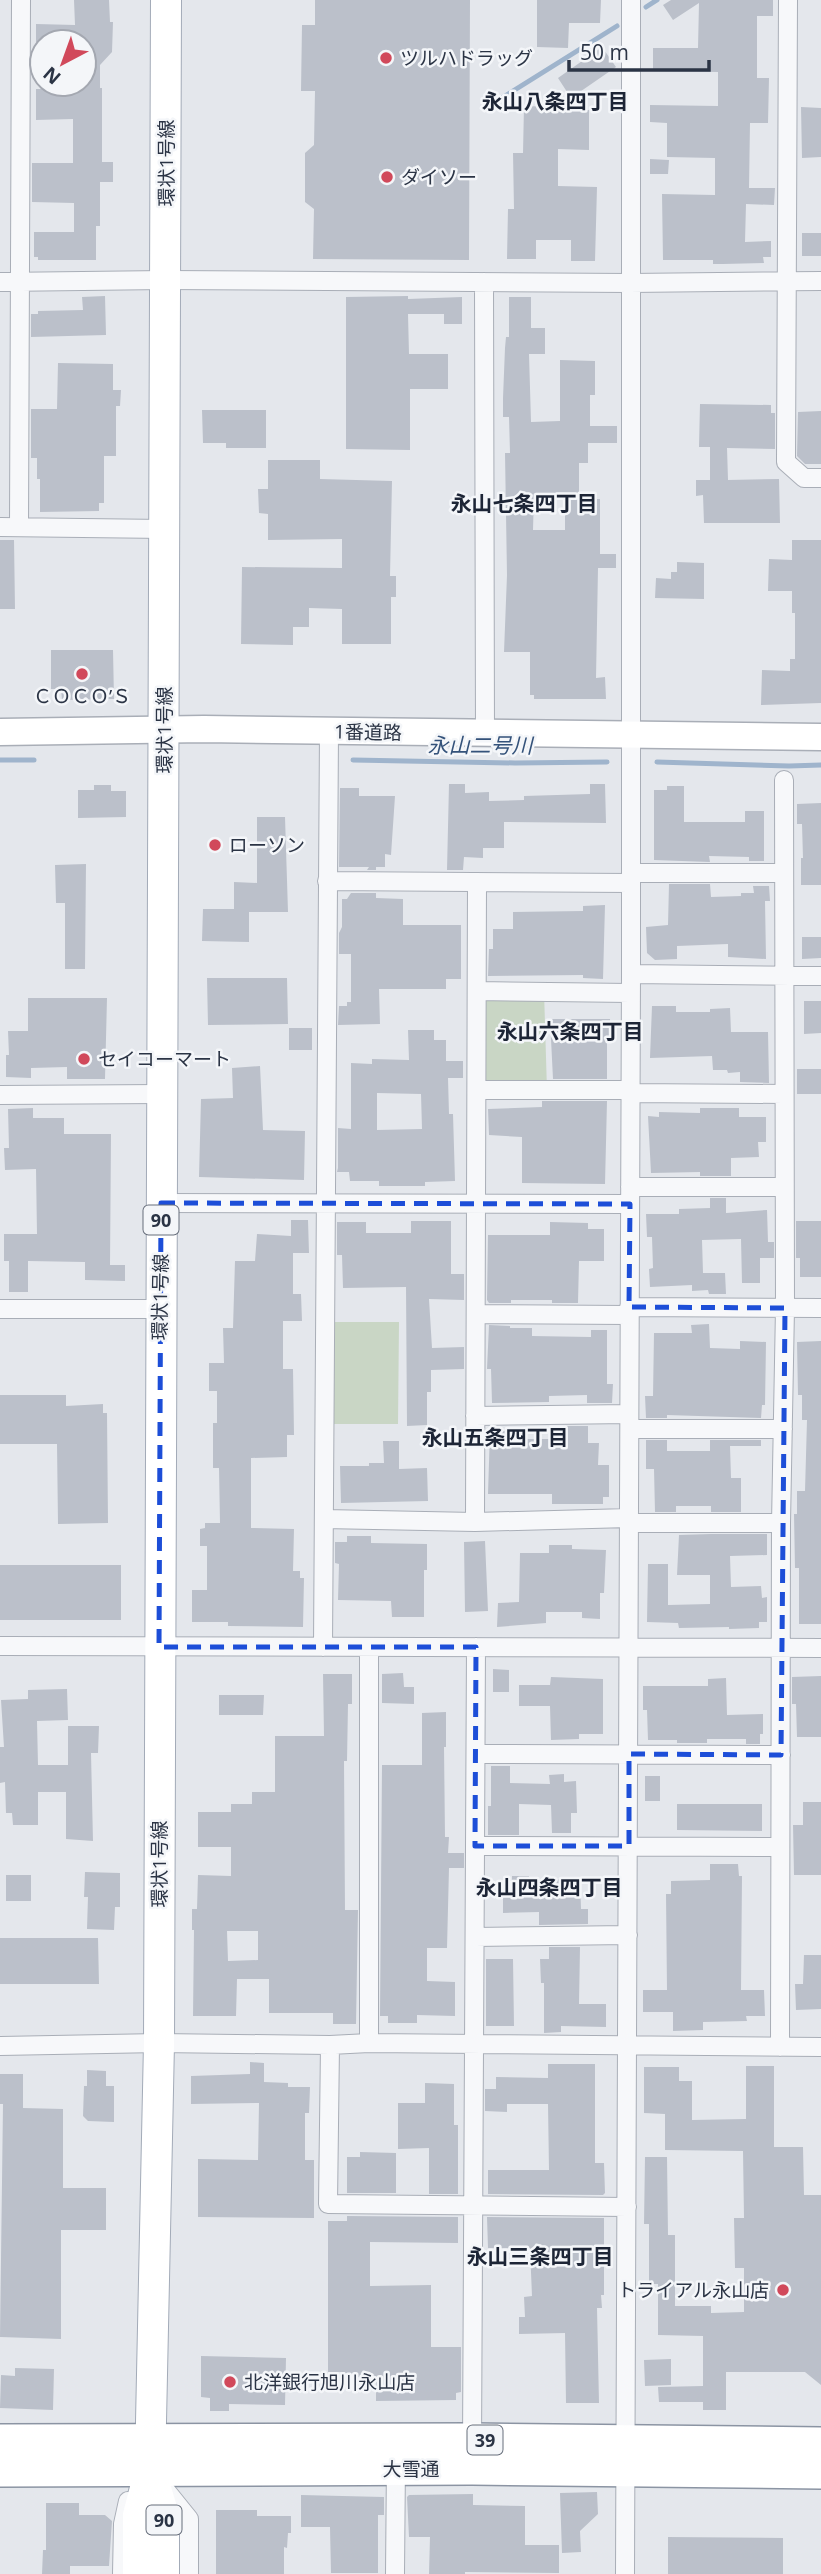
<svg xmlns="http://www.w3.org/2000/svg" width="821" height="2574" viewBox="0 0 821 2574" font-family="'Open Sans','Noto Sans JP',sans-serif">
<style>
.green{fill:#c9d6c5}
.lines{fill:none;stroke-linecap:round;stroke-linejoin:round}
.stream{stroke:#9fb4cc;stroke-width:5}
.building{fill:#bbc0ca;fill-rule:evenodd}
.street-casing{stroke:#a9aeb7;stroke-width:20}
.secondary-casing{stroke:#a9aeb7;stroke-width:29}
.primary-casing{stroke:#a3abb8;stroke-width:32}
.highway-casing{stroke:#8b94a3;stroke-width:36}
.street{stroke:#f7f8fa;stroke-width:18}
.secondary{stroke:#fff;stroke-width:26}
.primary{stroke:#fff;stroke-width:30}
.highway{stroke:#fff;stroke-width:33}
.marked{fill:none;stroke:#1d4ed8;stroke-width:5;stroke-dasharray:14 9;stroke-linejoin:round}
.poi-dot{fill:#d1495b;stroke:#f4f6f9;stroke-width:2.5}
.labels{text-anchor:middle;dominant-baseline:central;stroke-width:5;stroke-linejoin:round;paint-order:stroke}
.shield{fill:#f4f6f9;stroke:#676e7b;stroke-width:2}
.shield-label{font-size:18px;font-weight:bold;fill:#2b3445}
.poi-label{font-size:19px;fill:#2b3445;stroke:#f4f6f9;text-anchor:start}
.street-label{font-size:19px;fill:#2b3445;stroke:#f4f6f9}
.neighbourhood-label{font-size:21px;font-weight:bold;fill:#1d2536;stroke:#f4f6f9}
.water-label{font-size:21px;font-style:italic;fill:#34527a;stroke:#f4f6f9}
</style>
<rect width="100%" height="100%" fill="#e4e7ec"/>
<path class="green" d="M477,991H544L547,1090H477Z
M324,1322H399L398,1424H324Z"/>
<g class="lines">
<path class="stream" d="M646,7L657,0
M497,101L617,26
M0,760H34
M353,760L515,763L607,762
M657,762L789,766L821,765"/>
</g>
<path class="building" d="M74,0H109L110,22H113L112,52L100,65V88H102V162H113V182H100V226H96V260H38V257H34V232H74V203L32,202V163H73V119L36,120V89H73L76,84H84V42H36V24L75,25Z
M315,0H470L469,260L313,259L314,209L305,202V153L314,145L315,91H301L302,25H315Z
M537,0H601L600,23H569L568,48L537,47Z
M671,0H773V16H757V78H769L768,123H750L749,188H775L774,205L746,204L745,242L771,241V257H763L764,263L723,264H713V260H663L662,194L715,195V158L667,157V123L650,122V105L718,106V72L653,71V48H698L699,3L673,20L663,5Z
M602,47L616,67L571,98L558,78Z
M524,106L559,107L555,110H589V150L558,149V186L597,187L595,261H571V240H536V259H507L508,209H514L513,153H523Z
M801,107L821,108V157L802,158Z
M650,159L669,160L668,174H650Z
M802,233H821V256H802Z
M105,296L106,335L31,337V314H38V311L83,310L82,297Z
M408,296V299L462,297V324H444V314H408L409,354H448V389H410V450L346,449V297Z
M509,297H531V328H545V354H529L531,422L560,421V360L595,361V395H590V426H617V443H588V463H579V499H600V554H616V568H598L596,678L605,677L606,699H534V695H530V652H504L507,575L505,453H510L509,417H503V398L505,348L506,337H509ZM534,494H565V530H533Z
M58,363L113,364V390H121L120,406H116V456H104V503H99V511L40,512V479H37V458H31V409H57Z
M700,404L771,405V413H775V449L727,448L728,480L779,479L780,523H704L703,495L696,496V480H710V447H699Z
M202,410H266V448H226V443H203Z
M821,411V464H805L797,456L798,412Z
M268,460H320V479L392,481L390,576H396V597H391V644H342V609L309,608V627H293V645L241,644L242,567L342,568V539L268,540V514L259,513L258,489H268Z
M0,540H14L15,609H0Z
M792,540H821V703L761,705L762,670L790,671V659H795V613H792V591H768L769,559L792,560Z
M677,562L704,563V599L655,598L656,578L671,579V572H677Z
M51,650H113L114,699L62,700L61,689H51Z
M449,784H465V793L489,792V801L524,800V796L590,794V784H605L606,823L504,822V848H483V858L464,857L463,870H447Z
M94,785H111V791H126V817L78,818V790H94Z
M667,786H684V822H745V811H764V861H749V857L709,856L710,862L654,860V790H667Z
M340,788H359V796H395L391,855L385,854V867H376V870H367L369,867H339Z
M821,803V885H801V858H803L802,824H797V804Z
M257,817H285L288,912H249V942L202,941L203,909H234V882L257,883Z
M86,864L85,969H65V903H56L55,865Z
M669,884H710L711,897L741,896V893H754L753,886H769L770,901H765L766,959L728,957V944L677,946V959L655,960L647,953L646,927L668,925Z
M351,893H376V898L403,899V925H461V979H446V989H379L380,1024L338,1025L339,1006H347V1002H351V954H339V933L342,927V899H347Z
M605,905L603,979L583,978V975L488,976L489,949H493V929H513V912L583,911V906Z
M802,937H821V958L802,959Z
M207,978H287L288,1024L208,1025Z
M28,998H107L105,1079H67V1067L31,1068V1078L6,1077V1055H9L8,1031H28Z
M804,1001H821V1033L804,1034Z
M652,1006H676V1012H710V1009L730,1008L731,1032H768L769,1083L740,1082V1072L728,1073L727,1070H713L712,1056L650,1058Z
M550,1019H610L611,1040H607V1079H553Z
M289,1028H312V1050H289Z
M408,1030H434V1040H446V1061H463V1078H448L449,1114H453L455,1181L425,1182V1186H379V1181H350L349,1172H337L338,1168V1128L351,1129V1063L372,1064V1059L409,1060ZM377,1093L421,1094L422,1129L377,1130Z
M260,1066L263,1130L305,1131L304,1180L199,1177L201,1099L233,1098L232,1068Z
M797,1069H821V1094H797Z
M542,1101H607L605,1184L522,1183V1137L489,1135L488,1109L542,1107Z
M33,1108V1118H64V1134H111L110,1265H125V1281L85,1280V1262L28,1261V1292H9V1261H4V1234H37L36,1169L5,1170L4,1148H9L8,1109Z
M700,1108H739V1117H766V1142H758L759,1157L731,1158V1176H700V1172L651,1173L648,1116L659,1117V1112L700,1113Z
M710,1198H726V1213L767,1210L768,1242H774V1258H760V1283H742L741,1239L702,1240L703,1273H725L726,1294H709L708,1290L692,1291V1285L650,1287L649,1269L653,1268L652,1237H647L646,1214H679V1209L710,1208Z
M291,1220H308L309,1253H293V1294H301L302,1321H283V1369H293L294,1435H287V1457L251,1458V1528L294,1529L293,1571H300V1578H304L303,1627L228,1626V1622H192V1590H207V1546H200V1529L205,1528V1523H220L219,1468H213V1423H217V1391H209V1363H224L223,1328H233L235,1261H255L257,1234L291,1236Z
M411,1221H451V1274H464V1300L429,1299L432,1348L464,1347V1369L431,1370V1392H427V1425L407,1426L406,1287L343,1288L342,1255H337V1222H366V1233H411Z
M796,1221H821V1277H800V1258H796Z
M550,1222L588,1223V1229H604V1261H579L578,1303H552V1300H511V1303H489L487,1300L488,1235H550Z
M709,1324L710,1348L740,1349V1341L766,1342L765,1405H762L761,1418L667,1415V1418H646L645,1396H653L654,1333H692L691,1325Z
M489,1325L510,1326V1328H532V1336L591,1337V1330H607V1384H613L612,1403H587V1395L549,1396V1402L492,1403L491,1369H487Z
M821,1341V1624H799V1568H795L794,1514H797V1491H805L807,1420H802V1395H798L797,1342Z
M0,1395H66V1406L103,1404V1413H107L108,1523L58,1524L57,1444H0Z
M563,1426H588V1443H599L598,1465H609V1497H603V1504H552V1494H488L490,1431H511V1439H563Z
M646,1440H667V1451H710V1440H761V1446H730L731,1478H741V1512H711V1506H676V1512H655L654,1469H646Z
M383,1441H399V1469L427,1468L428,1501L341,1503L340,1466H369V1463H384Z
M711,1534H767V1555L730,1556L731,1587L761,1586L762,1598L767,1597V1622H759V1628L729,1629V1627L679,1628L678,1623L647,1622L648,1564H668V1605L710,1604V1575H677L679,1535Z
M347,1536H371V1543L427,1544V1570H424V1617H392L391,1601L338,1600L339,1564L335,1563V1542H347Z
M485,1541L488,1611L465,1612L464,1542Z
M549,1545H572V1549L606,1550L604,1593H600V1619L582,1618V1612H546V1623L497,1627L498,1603L519,1602L520,1553H549Z
M0,1565H121V1620H0Z
M493,1669L509,1670V1692H493Z
M403,1673L404,1687H414V1704L382,1703V1674Z
M323,1674H352V1704H348L347,1761H344L345,1910H358L356,2024H333V2013H269V1979H237L236,2016H193L194,1930H192V1909H197L198,1875L231,1876V1847H198V1812H231V1804H252V1792H275V1736H324ZM227,1931H258V1960L228,1961Z
M821,1676V1737H797L796,1704H792V1677Z
M551,1677L603,1679V1734H579V1739L551,1740L550,1706H519V1685H550Z
M726,1678L727,1715L763,1714V1734H760V1744H746V1739H707V1743H677V1740H648L647,1710H643V1686H708V1679Z
M67,1689L68,1720L37,1721L38,1765H68V1726H99L98,1753H91L93,1841L66,1839V1792H38V1825H13L12,1813H6L5,1782L0,1783V1747H4L1,1700L28,1699V1690Z
M219,1695H264L263,1715H219Z
M446,1712V1747H444L445,1837H449L448,1853H464V1868H449L447,1948H427V1981L455,1982V2016L417,2015V2023H388V2016H380L382,1765H422V1713Z
M491,1766H510V1783L550,1784L549,1775L564,1774V1782L576,1781L577,1813H571V1833H552L551,1805L519,1804V1835H488V1806H491Z
M645,1776H660V1801H645Z
M803,1802H821V1875H794L793,1825H803Z
M677,1804H762V1831L677,1830Z
M710,1864H738L739,1876H742L741,1990H764L765,2016H746L747,2021L703,2022V2030L673,2031V2012H643V1990H667L666,1894H671V1881L710,1880Z
M85,1872L120,1873V1907H115L114,1930L87,1929L88,1897H84Z
M6,1875H31V1901H6Z
M512,1876H529V1880L580,1879L581,1909H588V1924L539,1925V1912L503,1913V1880H512Z
M0,1938H98L99,1984H0Z
M549,1947H580L579,2004H606V2027L561,2026V2032L544,2033V1983H541L540,1959H549Z
M804,1955H821V2009L796,2010L795,1984H803Z
M486,1959H513L514,2026H486Z
M250,2062L264,2063V2082L288,2083V2087H310L309,2113H305V2160H314V2218L198,2217V2159L258,2160L259,2103L191,2104V2076L250,2074Z
M548,2064H595V2163H604L605,2193L603,2195L488,2194V2170H549L548,2104H507V2112L485,2111V2089H496V2077L548,2078Z
M746,2066H774V2147H803L804,2195H821V2385L805,2372H726V2410H703V2402H659L658,2387L703,2386V2336L658,2335V2284H649V2224H644L645,2157H667L668,2235H675V2306H711V2313L744,2312V2268H735L734,2218H744L743,2151L665,2150V2114L644,2113V2067H679V2081H692V2120L746,2119Z
M87,2070L106,2071V2086H114V2122L88,2121L83,2116L84,2086H87Z
M0,2074H23V2108L63,2109V2188H106V2230H61V2339L0,2337L3,2104H0Z
M425,2083L454,2084V2125H458V2194H429V2148L398,2149V2103H425Z
M360,2152L396,2153V2193H347V2157H360Z
M347,2216L458,2217V2243L370,2242V2286L431,2285V2347H461V2392L456,2393V2400L376,2401V2377H345V2372H328V2221H347Z
M487,2217L604,2218V2295H601L602,2308H597L599,2403H566L565,2333L519,2334V2317H525L524,2297L532,2296L530,2248H488Z
M201,2356L286,2358L285,2405L229,2404V2411H210V2398L201,2397Z
M671,2359V2385L645,2386L644,2360Z
M15,2368L54,2369L53,2410L0,2408L1,2375L15,2376Z
M597,2492L598,2514L580,2531L581,2552L562,2553L560,2493Z
M473,2494V2505L525,2506V2545H559V2573L465,2572V2574H429L430,2537H409L407,2497L409,2495Z
M301,2495L384,2497V2515H378V2573H331L330,2527H301Z
M46,2503H79V2515H105L112,2521L109,2566H70V2574H42L43,2550H46Z
M216,2510H257V2516H291V2533H288L287,2548L284,2547V2574H216Z
M668,2537L783,2538V2574H668Z"/>
<g class="lines">
<defs>
<path id="street" d="M788,0L786,462L804,478H821
M0,282L165,280L630,283L821,281
M484,282L485,734
M0,527L165,529
M19,527L21,0
M631,873H784
M327,881L631,883
M631,974L821,976
M477,991L630,993
M477,1090H630
M630,1093L783,1094
M0,1095L162,1094
M630,1187H784
M161,1203L630,1204
M629,1307L821,1308
M0,1309H160
M476,1314L629,1315
M475,1416L629,1414
M630,1429H783
M324,1519L475,1522L629,1518
M475,1522L477,883
M629,1523H781
M0,1646L821,1648
M323,1647L329,732
M369,1647V2043
M476,1754L781,1755
M475,1846L780,1847
M475,1937L628,1935
M330,2045L328,2204L627,2207
M0,2046L159,2043L330,2045L369,2043L821,2047
M780,2047L781,1523L785,1308L784,780
M472,2447L476,1647
M164,2488L189,2519V2574
M122,2574L123,2524L128,2501
M395,2574L396,2461
M625,2574L631,974V0"/>
<path id="secondary" d="M0,732L204,729L821,737"/>
<path id="primary" d="M150,2469L164,2515V2574
M138,2574V2515L150,2469L159,2043L166,0"/>
<path id="highway" d="M0,2441L472,2440L821,2444
M0,2470L472,2468L821,2472"/>
</defs>
<use href="#street" class="street-casing"/>
<use href="#secondary" class="secondary-casing"/>
<use href="#primary" class="primary-casing"/>
<use href="#highway" class="highway-casing"/>
<use href="#street" class="street"/>
<use href="#secondary" class="secondary"/>
<use href="#primary" class="primary"/>
<use href="#highway" class="highway"/>
</g>
<path class="marked" d="M161,1203L630,1204L629,1307L785,1308L781,1755L629,1754V1846H475L476,1647H159Z"/>
<g class="poi-dot">
<circle cx="386" cy="58" r="7"/>
<circle cx="387" cy="177" r="7"/>
<circle cx="82" cy="674" r="7"/>
<circle cx="215" cy="845" r="7"/>
<circle cx="84" cy="1059" r="7"/>
<circle cx="783" cy="2290" r="7"/>
<circle cx="230" cy="2382" r="7"/>
</g>
<g class="labels">
<g class="shield">
<rect x="143.5" y="1205.5" width="35" height="29" rx="5"/>
<rect x="467.5" y="2425.5" width="35" height="29" rx="5"/>
<rect x="146.5" y="2505.5" width="35" height="29" rx="5"/>
</g>
<g class="shield-label">
<text x="161" y="1220">90</text>
<text x="485" y="2440">39</text>
<text x="164" y="2520">90</text>
</g>
<g class="poi-label">
<text x="400" y="58">ツルハドラッグ</text>
<text x="401" y="177">ダイソー</text>
<text x="82" y="696" text-anchor="middle">ＣＯＣＯ’Ｓ</text>
<text x="229" y="845">ローソン</text>
<text x="98" y="1059">セイコーマート</text>
<text x="769" y="2290" text-anchor="end">トライアル永山店</text>
<text x="244" y="2382">北洋銀行旭川永山店</text>
</g>
<g class="street-label">
<text transform="translate(166 163) rotate(-90)">環状1号線</text>
<text transform="translate(164 730) rotate(-90)">環状1号線</text>
<text transform="translate(368 732) rotate(1)">1番道路</text>
<text transform="translate(160 1297) rotate(-89)">環状1号線</text>
<text transform="translate(159 1864) rotate(-90)">環状1号線</text>
<text x="411" y="2469">大雪通</text>
</g>
<g class="neighbourhood-label">
<text x="555" y="101">永山八条四丁目</text>
<text x="524" y="503">永山七条四丁目</text>
<text x="570" y="1031">永山六条四丁目</text>
<text x="495" y="1437">永山五条四丁目</text>
<text x="549" y="1887">永山四条四丁目</text>
<text x="540" y="2256">永山三条四丁目</text>
</g>
<g class="water-label">
<text x="480" y="745">永山二号川</text>
</g>
</g>
<g transform="translate(63 63) rotate(221)"><circle r="33" fill="#f4f6f9" stroke="#a4a8b1" stroke-width="2"/>
<path d="M0-5L12 26L0 18L-12 26Z" fill="#d1495b"/>
<text y="-10" font-size="19" font-weight="bold" text-anchor="middle" fill="#2b3445">N</text>
</g>
<path d="M569 60v10h140v-10" fill="none" stroke="#2b3445" stroke-width="3.5"/>
<text x="580" y="60" font-size="21" fill="#2b3445" stroke="#f4f6f9" stroke-width="5" paint-order="stroke">50 m</text>
</svg>
